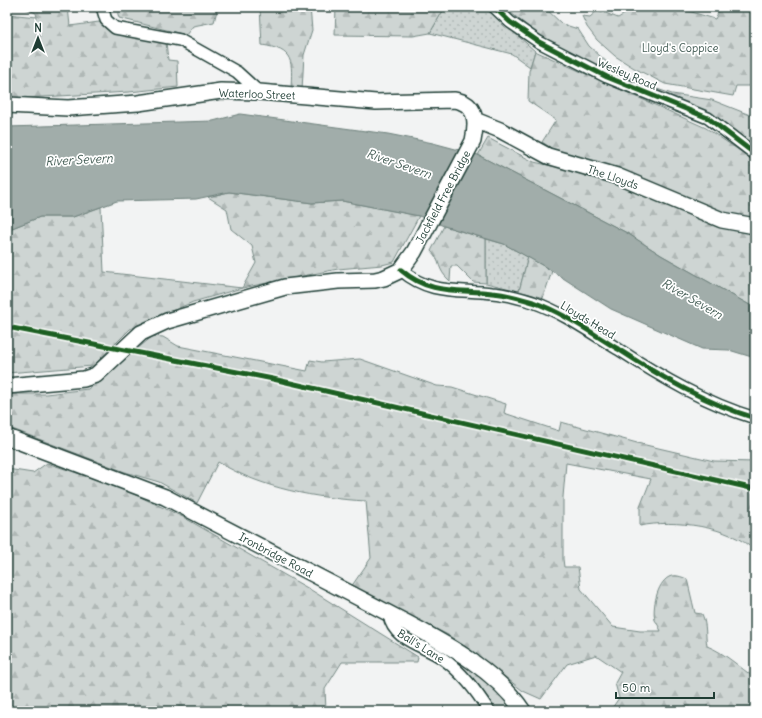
<svg xmlns="http://www.w3.org/2000/svg" width="762" height="718" viewBox="0 0 762 718" font-family="Delius,sans-serif">
<style>
.grass{fill:url(#grass-dots);stroke:#768984}
.forest{fill:url(#forest-firs);stroke:#768984}
.water{fill:#a1adaa;stroke:#6d807b}
.lines{fill:none;stroke-linecap:round;stroke-linejoin:round}
.street-casing{stroke:#1f3d34;stroke-width:14}
.secondary-casing{stroke:#1f3d34;stroke-width:18}
.street{stroke:#fff;stroke-width:11}
.secondary{stroke:#fff;stroke-width:15}
.cycleway-casing{stroke:#fff;stroke-width:8}
.cycleway{stroke:#1b5e20;stroke-width:5}
.labels{text-anchor:middle;stroke-width:3.5;stroke-linejoin:round;paint-order:stroke}
.park-label{font-size:11px;fill:#425b54;stroke:#fff}
.street-label{font-size:11px;fill:#1f3d34;stroke:#fff}
.water-label{font-size:12px;font-style:italic;fill:#465f57;stroke:#fff}
</style>
<defs>
<pattern id="grass-dots" width="8" height="8" patternUnits="userSpaceOnUse"><rect width="8" height="8" fill="#ced5d3"/><path d="M2 2h.1M6 6h.1" fill="none" stroke="#b0b8b6" stroke-width="1.8" stroke-linecap="round"/></pattern>
<pattern id="forest-firs" width="22" height="20" patternUnits="userSpaceOnUse"><rect width="22" height="20" fill="#ced5d3"/><path d="M5 1l3.5 6h-7zM16 11l3.5 6h-7z" fill="#b0b8b6"/></pattern>
</defs>
<rect width="100%" height="100%" fill="#f2f3f3"/>
<filter id="ink" filterUnits="userSpaceOnUse"><feTurbulence type="fractalNoise" baseFrequency=".025" numOctaves="2"/><feDisplacementMap in="SourceGraphic" scale="8" xChannelSelector="R" yChannelSelector="G"/><feConvolveMatrix kernelMatrix="1 2 1 2 8 2 1 2 1" color-interpolation-filters="sRGB"/></filter>
<g filter="url(#ink)">
<path class="grass" d="M 445,7 L 485,7 L 535,51 L 530,67 L 512,54 L 430,33 Z
M 486,239 L 504,244 L 528,257 L 519,291 L 486,283 Z"/>
<path class="forest" d="M 22,7 L 68,7 L 70,26 L 99,22 L 112,31 L 166,42 L 168,60 L 177,61 L 178,87 L 129,92 L 7,99 L 7,84 L 13,76 L 7,72 L 7,14 L 37,17 L 36,13 Z
M 116,7 L 218,7 L 214,22 L 193,26 L 186,35 L 119,18 Z
M 260,7 L 310,7 L 312,30 L 304,55 L 302,90 L 291,90 C 292,61 295,50 262,45 Z
M 336,7 L 445,7 L 430,33 L 413,36 L 335,35 Z
M 516,7 L 544,7 L 562,24 L 578,29 L 589,46 L 610,65 L 607,72 L 544,39 L 511,13 L 515,10 Z
M 650,7 L 675,7 L 715,19 L 721,7 L 755,7 L 755,86 L 736,86 L 733,96 L 665,84 L 634,68 L 615,56 L 597,40 L 587,27 L 582,16 L 590,17 L 598,10 L 618,18 L 631,10 L 648,11 Z
M 535,51 L 706,128 L 755,161 L 755,308 L 661,255 L 627,233 L 478,155 L 488,138 L 534,162 L 552,166 L 557,152 L 542,142 L 556,120 L 528,101 L 529,71 Z
M 620,73 L 648,86 L 672,94 L 712,100 L 755,117 L 755,148 L 616,77 Z
M 229,192 L 312,203 L 342,201 L 419,216 L 394,262 L 382,265 L 338,269 L 242,288 L 193,302 L 130,329 L 93,366 L 7,373 L 7,230 L 40,217 L 73,217 L 101,207 L 104,272 L 242,288 L 256,263 L 252,246 L 231,229 L 227,209 L 208,197 Z
M 444,226 L 486,239 L 486,283 L 473,282 L 457,266 L 451,266 L 450,281 C 436,269 442,262 431,251 Z
M 528,257 L 552,271 L 543,298 L 519,291 Z
M 153,336 L 163,337 L 178,346 L 307,371 L 310,360 L 322,362 L 360,359 L 437,386 L 452,387 L 506,404 L 504,413 L 559,431 L 561,422 L 637,443 L 714,461 L 755,462 L 755,551 C 731,526 673,519 640,526 L 640,507 L 651,479 L 566,463 L 563,497 L 563,559 L 564,567 L 578,567 L 581,589 L 613,627 L 640,631 L 661,631 C 659,627 657,623 655,620 C 652,608 657,583 669,577 C 675,574 682,577 687,579 L 695,613 L 702,614 C 707,625 705,635 707,646 C 725,653 739,667 755,678 L 755,702 L 749,711 L 610,711 L 619,698 L 615,683 L 621,672 L 596,655 L 567,664 L 541,699 L 523,691 L 476,654 L 448,635 L 351,587 L 371,558 L 366,501 C 315,498 263,489 218,462 L 197,503 L 159,482 L 125,472 L 7,427 L 7,394 L 46,394 L 88,389 Z
M 47,463 L 119,487 L 183,517 L 311,590 L 418,657 L 417,662 L 342,662 L 325,689 L 326,711 L 7,711 L 7,551 L 12,547 L 7,525 L 7,469 L 33,473 Z
M 412,634 C 453,656 486,674 515,711 L 481,711 L 479,707 L 491,702 L 478,684 L 457,663 Z"/>
<path class="water" d="M 240,114 L 388,134 L 433,143 L 478,155 L 627,233 L 661,255 L 755,308 L 755,358 L 729,350 L 702,349 L 611,309 L 549,269 L 504,244 L 444,226 L 419,216 L 342,201 L 312,203 L 229,192 L 196,199 L 117,201 L 73,217 L 40,217 L 7,230 L 7,127 L 213,121 Z"/>
<g class="lines">
<g class="street-casing">
<path id="street" d="M 102,7 L 106,20 L 115,28 L 180,40 L 237,72 L 259,92
M 494,7 L 510,22 L 539,42 L 607,77 L 708,118 L 755,154
M 401,270 C 430,295 457,289 492,293 C 506,294 520,298 533,302 C 564,313 590,332 618,349 C 661,377 705,403 755,418
M 389,615 C 393,641 424,645 442,658 C 462,672 476,691 489,711"/>
</g>
<g class="secondary-casing">
<path id="secondary" d="M 7,105 L 68,108 L 138,103 L 221,91 L 259,92 L 376,102 L 454,100 C 477,103 477,122 473,141 L 414,252 L 401,270 L 384,278 L 375,280 L 338,281 L 285,287 L 167,321 L 141,333 L 96,375 L 84,379 L 7,386
M 475,120 L 500,130 L 548,156 L 617,176 L 722,220 L 755,226
M 7,437 L 165,497 L 409,624 C 450,646 496,671 523,711"/>
</g>
<use href="#street" class="street"/>
<use href="#secondary" class="secondary"/>
<g class="cycleway-casing">
<path id="cycleway" d="M 494,7 L 510,22 L 539,42 L 607,77 L 708,118 L 755,154
M 401,270 C 430,295 457,289 492,293 C 506,294 520,298 533,302 C 564,313 590,332 618,349 C 661,377 705,403 755,418
M 7,327 L 273,379 L 755,489"/>
</g>
<use href="#cycleway" class="cycleway"/>
</g>
</g>
<g class="labels">
<g class="park-label">
<text x="680" y="52">Lloyd's Coppice</text>
</g>
<g class="street-label">
<text transform="translate(627 74) rotate(23)" y="4">Wesley Road</text>
<text transform="translate(257 94) rotate(2)" y="4">Waterloo Street</text>
<text transform="translate(613 177) rotate(19)" y="4">The Lloyds</text>
<text transform="translate(443 197) rotate(-62)" y="4">Jackfield Free Bridge</text>
<text transform="translate(588 320) rotate(31)" y="4">Lloyds Head</text>
<text transform="translate(276 555) rotate(28)" y="4">Ironbridge Road</text>
<text transform="translate(421 646) rotate(32)" y="4">Ball's Lane</text>
</g>
<g class="water-label">
<text transform="translate(79 160) rotate(-3)" y="4">River Severn</text>
<text transform="translate(399 164) rotate(19)" y="4">River Severn</text>
<text transform="translate(692 299) rotate(30)" y="4">River Severn</text>
</g>
</g>
<rect width="762" height="718" fill="none" stroke="#fff" stroke-width="24"/>
<rect x="12" y="12" width="738" height="694" fill="none" stroke="#1f3d34" stroke-width="1.5" filter="url(#ink)"/>
<g transform="translate(38 38)" stroke="#ffffff" stroke-width="3" paint-order="stroke">
<path d="M0-3L7 15L0 10L-7 15Z" fill="#1f3d34"/>
<text y="-6" font-size="11" font-weight="bold" text-anchor="middle" fill="#1f3d34">N</text>
</g>
<path d="M616 692v6h98v-6" fill="none" stroke="#1f3d34" stroke-width="2"/>
<text x="622" y="692" font-size="12" fill="#1f3d34" stroke="#ffffff" stroke-width="3" paint-order="stroke">50 m</text>
</svg>
